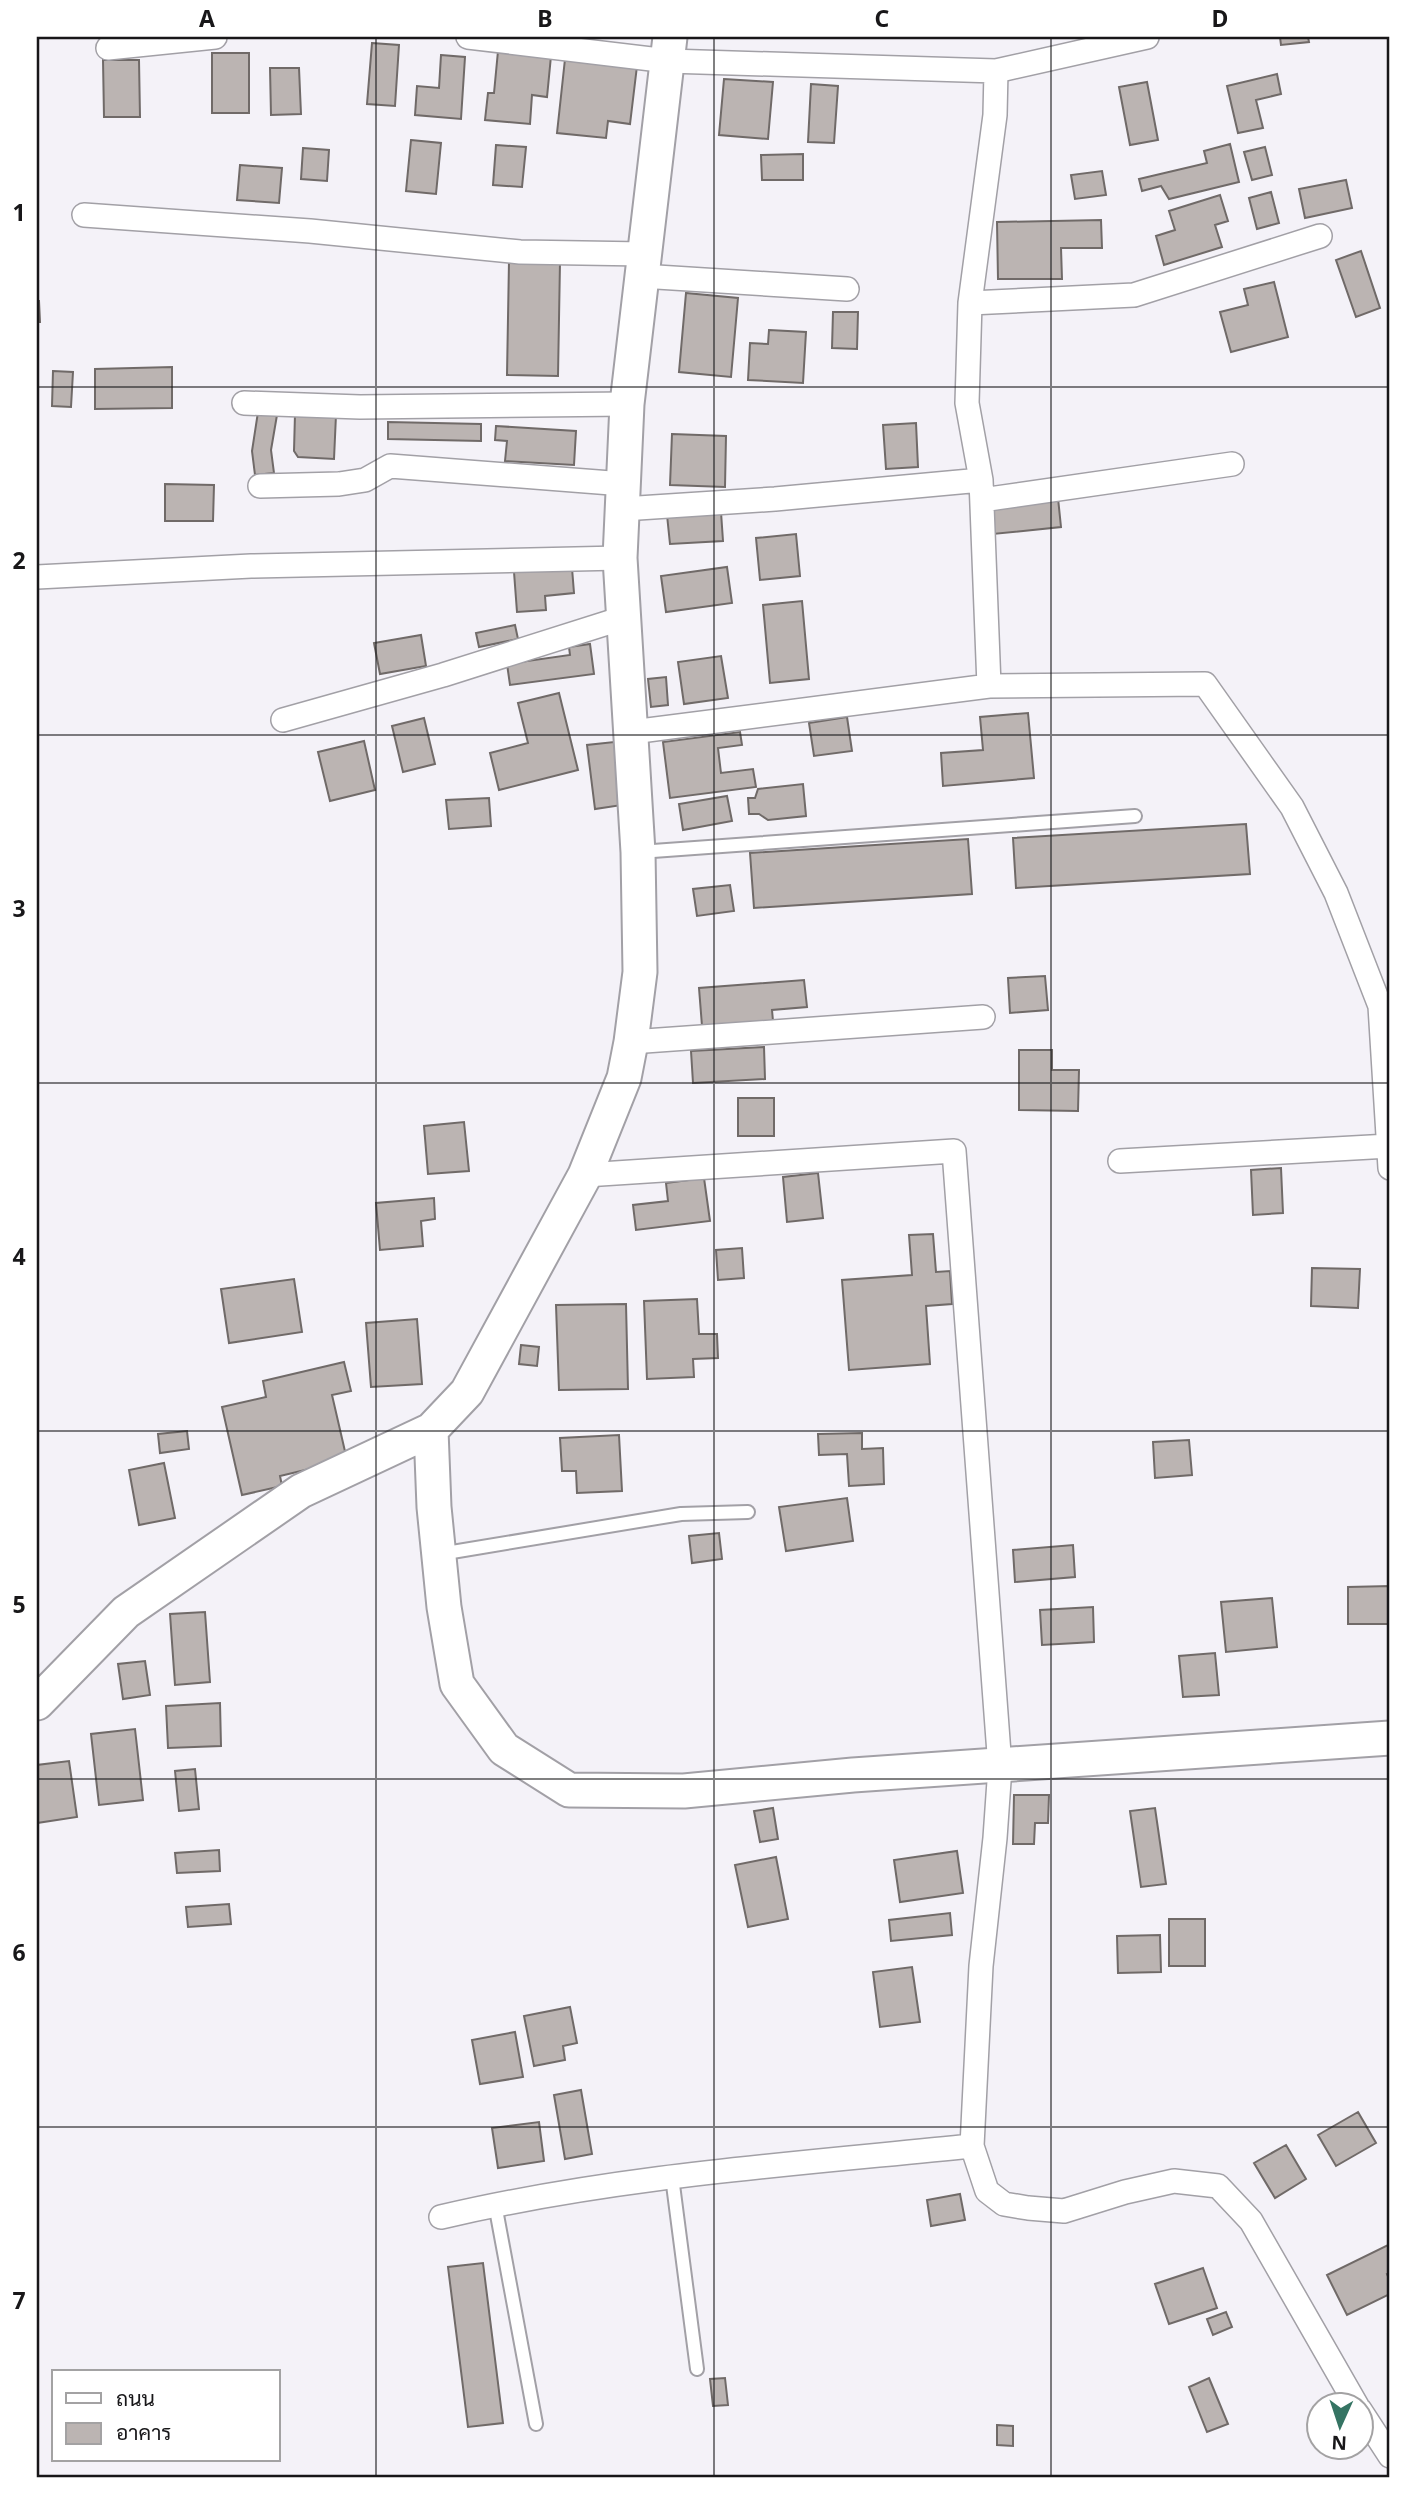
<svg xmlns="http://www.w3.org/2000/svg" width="1427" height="2514" viewBox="0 0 1427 2514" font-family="'Noto Sans',Sarabun,sans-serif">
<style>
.building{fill:#bbb4b2;stroke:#706a68;stroke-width:2}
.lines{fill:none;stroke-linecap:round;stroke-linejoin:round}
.lane-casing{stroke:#a2a0a6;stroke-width:16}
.street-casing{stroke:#a2a0a6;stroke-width:26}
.secondary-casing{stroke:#a2a0a6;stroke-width:37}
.lane{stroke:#fff;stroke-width:12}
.street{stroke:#fff;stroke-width:23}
.secondary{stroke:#fff;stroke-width:33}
.grid{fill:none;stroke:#181719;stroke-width:2;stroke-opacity:0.55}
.neatline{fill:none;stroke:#181719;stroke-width:2.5}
.grid-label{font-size:23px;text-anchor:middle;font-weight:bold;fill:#181719}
</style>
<rect width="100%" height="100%" fill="#f4f2f8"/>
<path class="building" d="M 1280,37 L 1308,37 L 1309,42 L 1281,45 Z
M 372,43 L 399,45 L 395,106 L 367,104 Z
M 498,51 L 551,56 L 547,97 L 532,95 L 530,124 L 485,120 L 488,93 L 494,93 Z
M 212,53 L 249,53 L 249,113 L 212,113 Z
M 441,55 L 465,57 L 461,119 L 415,115 L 417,86 L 439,88 Z
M 565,59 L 637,66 L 630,124 L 608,121 L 606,138 L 557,133 Z
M 103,60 L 139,60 L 140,117 L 104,117 Z
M 270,68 L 299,68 L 301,114 L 271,115 Z
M 1277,74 L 1281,94 L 1256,100 L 1263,128 L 1238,133 L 1227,86 Z
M 724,79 L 773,82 L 768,139 L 719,135 Z
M 1147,82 L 1158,140 L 1130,145 L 1119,87 Z
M 811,84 L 838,86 L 834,143 L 808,142 Z
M 411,140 L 441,143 L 436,194 L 406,191 Z
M 1230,144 L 1239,182 L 1169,199 L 1161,186 L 1142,191 L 1139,179 L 1207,163 L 1204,151 Z
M 496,145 L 526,147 L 522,187 L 493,185 Z
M 1265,147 L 1272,175 L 1252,180 L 1244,152 Z
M 303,148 L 329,150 L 327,181 L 301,179 Z
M 803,154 L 803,180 L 762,180 L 761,155 Z
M 240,165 L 282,168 L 279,203 L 237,200 Z
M 1102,171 L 1106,195 L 1075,199 L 1071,175 Z
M 1346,180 L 1352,208 L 1305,218 L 1299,189 Z
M 1271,192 L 1279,223 L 1257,229 L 1249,198 Z
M 1220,195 L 1228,221 L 1215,225 L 1222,247 L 1164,265 L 1156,236 L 1175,230 L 1169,211 Z
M 1101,220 L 1102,248 L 1061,248 L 1062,279 L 998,279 L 997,222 Z
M 1361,251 L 1380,308 L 1356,317 L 1336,260 Z
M 509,261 L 560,262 L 558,376 L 507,375 Z
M 1274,282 L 1288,337 L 1231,352 L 1220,312 L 1248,305 L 1244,289 Z
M 686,293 L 738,298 L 731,377 L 679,372 Z
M 37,301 L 39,301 L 40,322 L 37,322 Z
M 833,312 L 858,312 L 857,349 L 832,348 Z
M 769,330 L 806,332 L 803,383 L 748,380 L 750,343 L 768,344 Z
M 172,367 L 172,408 L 95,409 L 95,369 Z
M 53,371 L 73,372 L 71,407 L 52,406 Z
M 258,412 L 277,415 L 271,450 L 274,473 L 255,475 L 252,451 Z
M 295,414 L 336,415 L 334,459 L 298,457 L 294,451 Z
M 388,422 L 481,424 L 481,441 L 388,439 Z
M 916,423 L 918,467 L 886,469 L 883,425 Z
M 496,426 L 576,431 L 574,465 L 505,461 L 507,441 L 495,440 Z
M 672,434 L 726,436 L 725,487 L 670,485 Z
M 165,484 L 214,485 L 213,521 L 165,521 Z
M 1058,498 L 1061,527 L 993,534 L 991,504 Z
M 721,512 L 723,541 L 670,544 L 667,515 Z
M 796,534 L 800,576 L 760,580 L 756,538 Z
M 727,567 L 732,603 L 666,612 L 661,576 Z
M 572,568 L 574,593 L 545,596 L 546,610 L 517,612 L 514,572 Z
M 802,601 L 809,679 L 770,683 L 763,605 Z
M 515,625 L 518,639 L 479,647 L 476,633 Z
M 421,635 L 426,666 L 380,674 L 374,643 Z
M 590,644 L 594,674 L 510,685 L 507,664 L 570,655 L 569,647 Z
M 721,656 L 728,698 L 684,704 L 678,662 Z
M 666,677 L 668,705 L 651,707 L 648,679 Z
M 559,693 L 578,770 L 499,790 L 490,753 L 528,743 L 518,703 Z
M 1028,713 L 1034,778 L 943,786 L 941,753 L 983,750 L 980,717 Z
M 847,717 L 852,751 L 814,756 L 809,723 Z
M 424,718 L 435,764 L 403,772 L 392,726 Z
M 740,732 L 742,745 L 718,748 L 721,773 L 753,769 L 756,787 L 670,798 L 663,742 Z
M 364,741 L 375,790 L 330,801 L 318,752 Z
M 614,742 L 622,805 L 595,809 L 587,745 Z
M 803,784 L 806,816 L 768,820 L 759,814 L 749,814 L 748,798 L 755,798 L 758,789 Z
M 727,796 L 732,821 L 683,830 L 679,804 Z
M 489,798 L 491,826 L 449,829 L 446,800 Z
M 1246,824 L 1250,874 L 1016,888 L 1013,838 Z
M 968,839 L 972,894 L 754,908 L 750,853 Z
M 730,885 L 734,911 L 697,916 L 693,889 Z
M 1045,976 L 1048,1010 L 1010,1013 L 1008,978 Z
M 804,980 L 807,1007 L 772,1010 L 773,1021 L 702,1026 L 699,988 Z
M 764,1047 L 765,1079 L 693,1083 L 691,1051 Z
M 1019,1050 L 1052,1050 L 1052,1070 L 1079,1070 L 1078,1111 L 1019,1110 Z
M 738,1098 L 774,1098 L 774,1136 L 738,1136 Z
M 464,1122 L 469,1171 L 428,1174 L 424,1126 Z
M 1281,1168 L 1283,1213 L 1253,1215 L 1251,1170 Z
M 818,1173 L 823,1218 L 787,1222 L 783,1177 Z
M 704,1178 L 710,1221 L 636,1230 L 633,1205 L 668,1201 L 666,1183 Z
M 434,1198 L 435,1219 L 421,1221 L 423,1246 L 380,1250 L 376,1203 Z
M 933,1234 L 936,1272 L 950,1271 L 952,1304 L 926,1306 L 930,1364 L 849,1370 L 842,1280 L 912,1275 L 909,1235 Z
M 742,1248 L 744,1278 L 718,1280 L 716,1250 Z
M 1312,1268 L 1360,1269 L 1358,1308 L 1311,1306 Z
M 294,1279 L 302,1332 L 229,1343 L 221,1289 Z
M 697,1299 L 699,1334 L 717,1334 L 718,1358 L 693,1359 L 694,1377 L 647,1379 L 644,1301 Z
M 626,1304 L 628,1389 L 559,1390 L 556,1305 Z
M 417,1319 L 422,1384 L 371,1387 L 366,1323 Z
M 521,1345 L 539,1347 L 537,1366 L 519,1364 Z
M 344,1362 L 351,1391 L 332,1395 L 347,1460 L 280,1476 L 282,1486 L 242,1495 L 222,1407 L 266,1397 L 263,1381 Z
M 187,1431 L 189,1449 L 160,1453 L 158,1434 Z
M 862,1433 L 862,1449 L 883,1448 L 884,1484 L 849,1486 L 847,1454 L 819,1455 L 818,1434 Z
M 619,1435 L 622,1491 L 577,1493 L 576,1471 L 562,1471 L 560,1438 Z
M 1189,1440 L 1192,1475 L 1155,1478 L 1153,1442 Z
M 164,1463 L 175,1518 L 139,1525 L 129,1470 Z
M 847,1498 L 853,1541 L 786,1551 L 779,1507 Z
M 719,1533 L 722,1559 L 692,1563 L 689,1536 Z
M 1073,1545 L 1075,1577 L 1015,1582 L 1013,1550 Z
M 1390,1586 L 1390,1624 L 1348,1624 L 1348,1587 Z
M 1272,1598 L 1277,1647 L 1226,1652 L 1221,1602 Z
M 1093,1607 L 1094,1642 L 1042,1645 L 1040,1610 Z
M 205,1612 L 210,1682 L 175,1685 L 170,1614 Z
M 1215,1653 L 1219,1695 L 1183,1697 L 1179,1656 Z
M 145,1661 L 150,1695 L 123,1699 L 118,1664 Z
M 220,1703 L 221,1746 L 168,1748 L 166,1706 Z
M 135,1729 L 143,1800 L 99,1805 L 91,1734 Z
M 69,1761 L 77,1817 L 37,1823 L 37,1765 Z
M 195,1769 L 199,1809 L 179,1811 L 175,1771 Z
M 1014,1795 L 1049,1795 L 1048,1823 L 1035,1823 L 1034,1844 L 1013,1844 Z
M 773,1808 L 778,1839 L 760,1842 L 754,1811 Z
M 1155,1808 L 1166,1884 L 1141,1887 L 1130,1811 Z
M 219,1850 L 220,1871 L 177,1873 L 175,1853 Z
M 957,1851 L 963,1893 L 900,1902 L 894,1860 Z
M 776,1857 L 788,1919 L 748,1927 L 735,1865 Z
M 229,1904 L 231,1924 L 188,1927 L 186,1907 Z
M 950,1913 L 952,1935 L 891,1941 L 889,1920 Z
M 1169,1919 L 1205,1919 L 1205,1966 L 1169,1966 Z
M 1160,1935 L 1161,1972 L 1118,1973 L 1117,1936 Z
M 912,1967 L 920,2022 L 880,2027 L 873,1972 Z
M 570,2007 L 577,2043 L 563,2046 L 565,2060 L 534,2066 L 524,2016 Z
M 515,2032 L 523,2077 L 480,2084 L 472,2040 Z
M 581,2090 L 592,2154 L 565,2159 L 554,2095 Z
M 1358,2112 L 1376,2143 L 1336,2166 L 1318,2135 Z
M 539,2122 L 544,2161 L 498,2168 L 492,2128 Z
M 1286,2145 L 1306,2179 L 1275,2198 L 1254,2163 Z
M 960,2194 L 965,2220 L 931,2226 L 927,2200 Z
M 1390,2244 L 1390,2273 L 1387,2274 L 1390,2281 L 1390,2294 L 1347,2315 L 1327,2275 Z
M 483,2263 L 503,2423 L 468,2427 L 448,2267 Z
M 1203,2268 L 1217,2308 L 1169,2324 L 1155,2284 Z
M 1226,2312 L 1232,2327 L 1213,2335 L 1207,2319 Z
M 725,2378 L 728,2405 L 713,2406 L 710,2379 Z
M 1209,2378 L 1228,2424 L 1207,2432 L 1189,2387 Z
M 997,2425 L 1013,2426 L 1013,2446 L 997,2445 Z"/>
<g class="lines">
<g class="lane-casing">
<path id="lane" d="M 639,852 L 1135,816
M 440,1554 L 681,1514 L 748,1512
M 672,2177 L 697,2369
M 495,2204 L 536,2424"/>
</g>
<g class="street-casing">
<path id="street" d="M 468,37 L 668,61 L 996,71 L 995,115 L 970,303 L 967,403 L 981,480 L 989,686
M 108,48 L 215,37
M 996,71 L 1147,37
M 84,215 L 310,231 L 520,252 L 644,254
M 641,276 L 847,289
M 970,303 L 1134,295 L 1320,236
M 244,403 L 360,407 L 627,404
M 260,486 L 339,484 L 365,480 L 390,466 L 624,484
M 982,500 L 1232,464
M 623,509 L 775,499 L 981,480
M 37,577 L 251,566 L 620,558
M 283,720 L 443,675 L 623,618
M 632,732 L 989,686 L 1205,684 L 1292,807 L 1336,893 L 1380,1006 L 1390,1168
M 631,1042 L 983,1017
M 1120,1161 L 1389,1146
M 585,1175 L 954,1151 L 1000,1767 L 995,1838 L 981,1966 L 972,2146 L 987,2191 L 1004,2204 L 1028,2208 L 1064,2211 L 1125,2192 L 1174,2181 L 1218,2186 L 1251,2221 L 1357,2406
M 441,2217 C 615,2176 795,2164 972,2146
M 1360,2410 L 1390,2456"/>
</g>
<g class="secondary-casing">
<path id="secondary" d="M 670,37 L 627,404 L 620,558 L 638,852 L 640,972 L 631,1042 L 624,1078 L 585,1175 L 467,1392 L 431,1430 L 434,1507 L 444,1607 L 457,1684 L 504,1749 L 569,1790 L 684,1791 L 853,1775 L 1390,1738
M 37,1703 L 126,1612 L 301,1491 L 431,1430"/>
</g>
<use href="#lane" class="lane"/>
<use href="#street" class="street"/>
<use href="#secondary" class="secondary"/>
</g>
<path class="grid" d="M 376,37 L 376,2477M 714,37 L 714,2477M 1051,37 L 1051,2477M 37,387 L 1390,387M 37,735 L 1390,735M 37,1083 L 1390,1083M 37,1431 L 1390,1431M 37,1779 L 1390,1779M 37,2127 L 1390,2127"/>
<rect width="1427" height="2514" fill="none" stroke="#ffffff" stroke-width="77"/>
<rect x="52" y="2370" width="228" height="91" fill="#ffffff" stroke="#a3a2a3" stroke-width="2"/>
<rect x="66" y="2393" width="35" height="10" fill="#ffffff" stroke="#a3a2a3" stroke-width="2"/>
<text x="116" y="2406" font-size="21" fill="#181719">ถนน</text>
<rect x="66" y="2423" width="35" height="21" fill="#bbb4b2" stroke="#a3a2a3" stroke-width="2"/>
<text x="116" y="2440" font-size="21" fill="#181719">อาคาร</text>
<g transform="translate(1340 2426) rotate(183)"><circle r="33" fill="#ffffff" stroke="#a3a2a3" stroke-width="2"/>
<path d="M0-5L12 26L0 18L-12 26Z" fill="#357463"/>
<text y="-10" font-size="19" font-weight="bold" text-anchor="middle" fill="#181719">N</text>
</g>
<rect x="38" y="38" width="1350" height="2438" class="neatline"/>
<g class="grid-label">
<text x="207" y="27">A</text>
<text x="545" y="27">B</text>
<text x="882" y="27">C</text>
<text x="1220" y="27">D</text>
<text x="19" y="221">1</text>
<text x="19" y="569">2</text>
<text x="19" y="917">3</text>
<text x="19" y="1265">4</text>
<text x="19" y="1613">5</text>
<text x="19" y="1961">6</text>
<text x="19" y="2309">7</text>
</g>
</svg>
